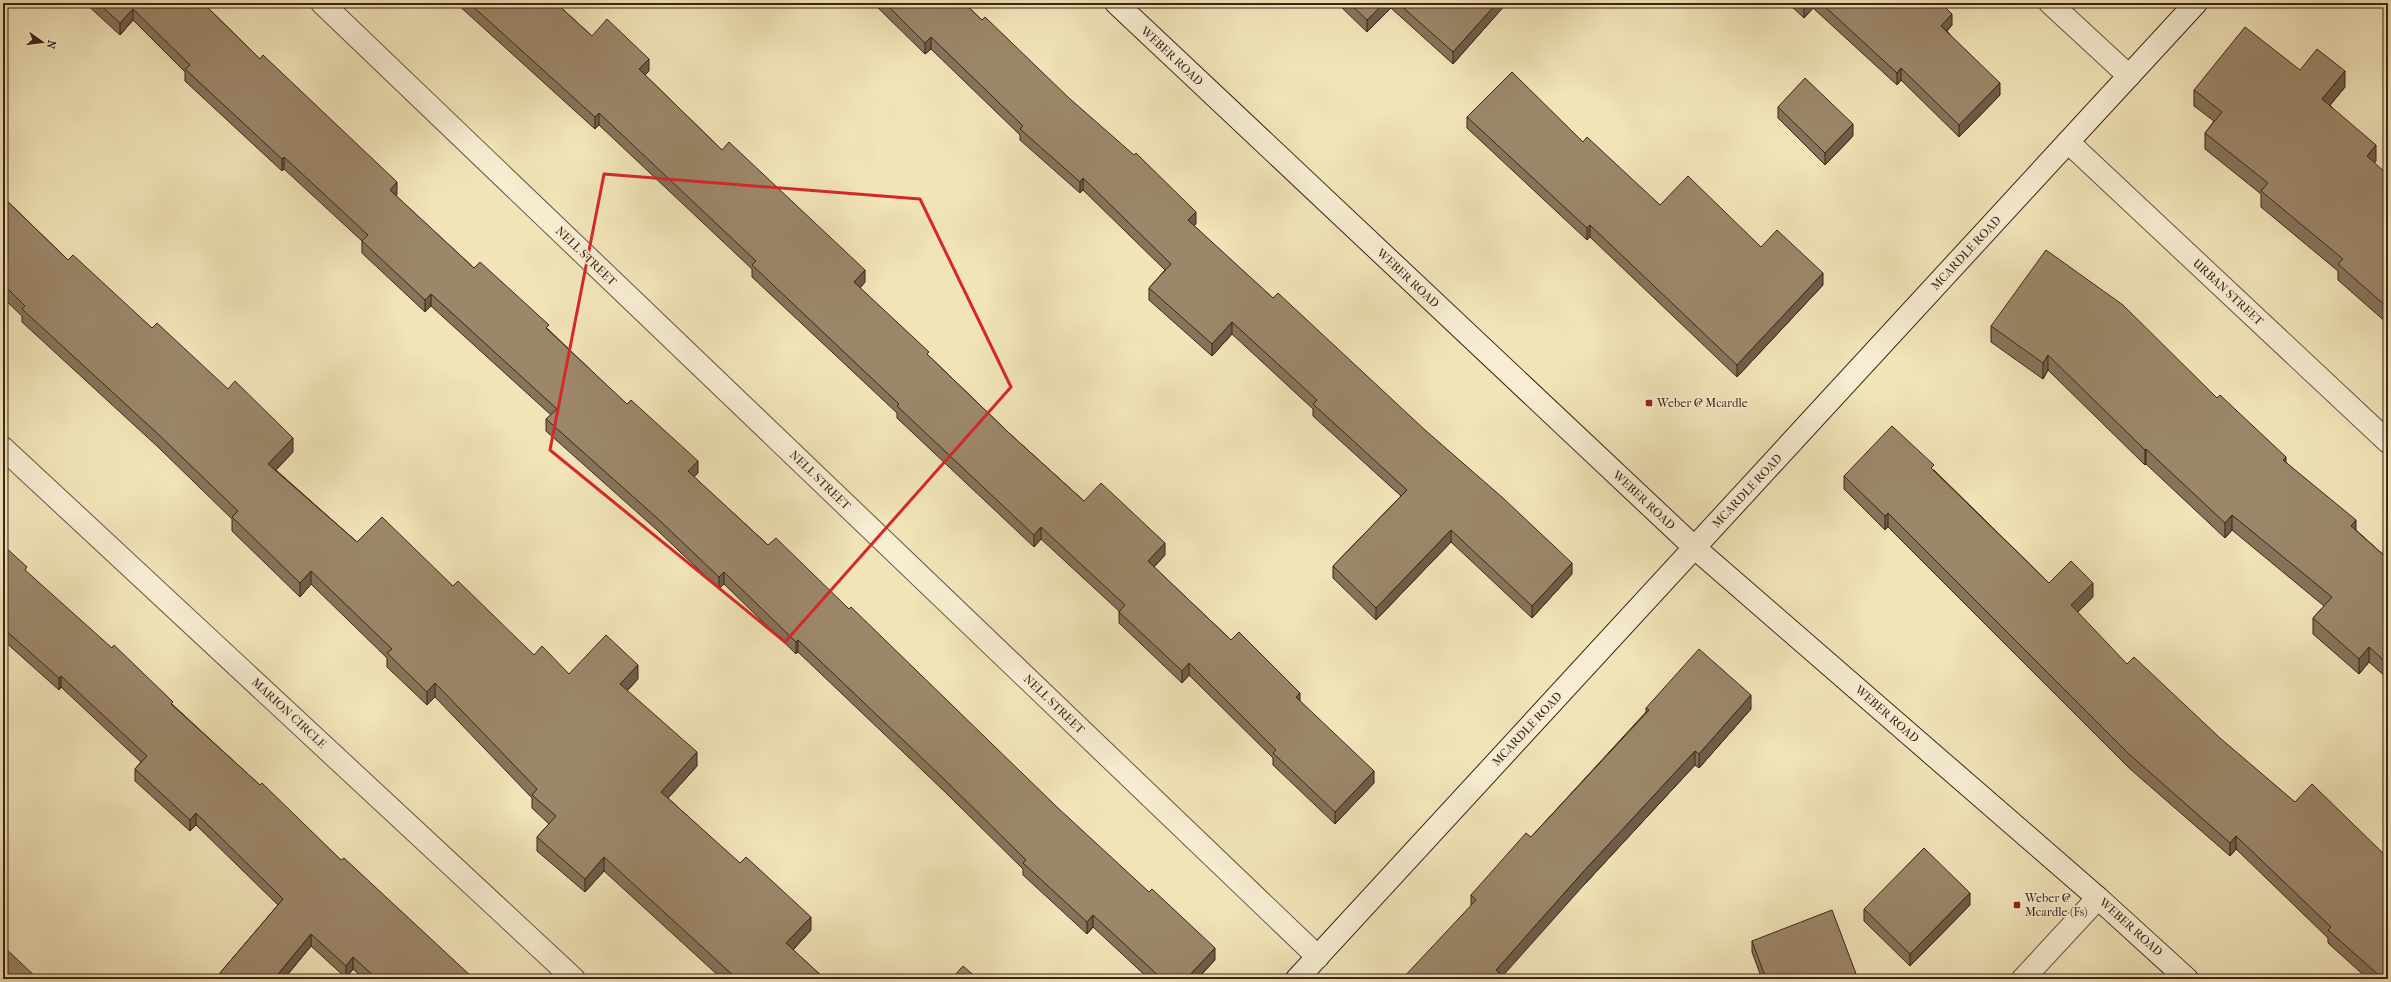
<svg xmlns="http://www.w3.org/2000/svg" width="2391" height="982" viewBox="0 0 2391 982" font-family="'IM FELL French Canon',serif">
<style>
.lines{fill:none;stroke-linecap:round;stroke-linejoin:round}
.minor-casing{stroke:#6c533e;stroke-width:24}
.secondary-casing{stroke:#3f2315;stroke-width:24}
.minor{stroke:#f6edd2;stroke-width:22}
.secondary{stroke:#f6edd2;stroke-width:22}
.wall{fill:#86745b;stroke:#3f2315}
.shaded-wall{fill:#6d5e4a;stroke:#3f2315}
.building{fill:#9c876a;stroke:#3f2315}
.marked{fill:none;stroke:#d62828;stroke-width:3;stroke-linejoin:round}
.poi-dot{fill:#8f2418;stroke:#f6edd2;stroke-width:1.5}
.labels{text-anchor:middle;stroke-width:3;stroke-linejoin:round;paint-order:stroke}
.street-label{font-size:12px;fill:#3f2315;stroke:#f6edd2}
.poi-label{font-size:12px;fill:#3f2315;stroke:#f6edd2;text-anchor:start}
</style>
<rect width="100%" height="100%" fill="#f1e4b9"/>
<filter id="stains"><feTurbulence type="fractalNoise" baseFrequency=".005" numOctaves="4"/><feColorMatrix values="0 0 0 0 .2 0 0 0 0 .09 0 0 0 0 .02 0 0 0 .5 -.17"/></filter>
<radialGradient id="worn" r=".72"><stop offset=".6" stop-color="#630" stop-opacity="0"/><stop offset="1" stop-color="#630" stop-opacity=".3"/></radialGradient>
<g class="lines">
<g class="minor-casing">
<path id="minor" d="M 322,3 L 1318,957
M 2050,3 L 2129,76
M 2068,142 L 2388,442
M 3,448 L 574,979
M 2023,979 L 2098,898"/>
</g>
<g class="secondary-casing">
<path id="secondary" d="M 1116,3 L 1695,548 L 2098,898 L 2187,979
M 1297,979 L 2196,3"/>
</g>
<use href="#minor" class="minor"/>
<use href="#secondary" class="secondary"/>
</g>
<path class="wall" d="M 85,3 L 203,3 L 397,194 L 396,196 L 474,268 L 549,330 L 698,473 L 694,477 L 768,545 L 849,609 L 1215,960 L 1197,979 L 1149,979 L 1093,927 L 1087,934 L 1023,875 L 1023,869 L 944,791 L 798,652 L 796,654 L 724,584 L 719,589 L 657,530 L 546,431 L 546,419 L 551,415 L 431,306 L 425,312 L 362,253 L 362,241 L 284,169 L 282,171 L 185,81 L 185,72 L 133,20 L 120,35 Z
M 456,3 L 556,3 L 592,36 L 649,71 L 645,75 L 722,150 L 865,282 L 860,288 L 929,356 L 1009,433 L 1084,501 L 1165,555 L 1154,567 L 1231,640 L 1300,701 L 1374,783 L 1335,824 L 1273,765 L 1273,758 L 1189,675 L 1182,683 L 1119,623 L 1119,611 L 1041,539 L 1034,547 L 897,418 L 897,413 L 752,277 L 752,269 L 599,125 L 595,129 Z
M 873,3 L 964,3 L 1196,224 L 1194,226 L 1572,574 L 1532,618 L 1451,542 L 1376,620 L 1333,578 L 1333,566 L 1401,496 L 1313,416 L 1313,409 L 1232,334 L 1212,356 L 1149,300 L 1149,288 L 1165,270 L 1083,190 L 1080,193 L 1020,140 L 1020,135 L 931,49 L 925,54 Z
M 1337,3 L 1506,3 L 1506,4 L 1453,64 L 1391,8 L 1367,32 Z
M 1788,3 L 1941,3 L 1952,25 L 1947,31 L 2000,95 L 1959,137 L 1901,80 L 1897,85 L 1813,8 L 1804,18 Z
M 2300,70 L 2345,87 L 2330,105 L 2376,161 L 2374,163 L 2388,175 L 2388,324 L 2338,280 L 2338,271 L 2261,207 L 2261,194 L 2205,149 L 2205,133 L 2214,121 L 2194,106 L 2194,90 Z
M 1778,107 L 1853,136 L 1825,165 L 1778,118 Z
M 1467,117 L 1583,142 L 1660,205 L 1761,247 L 1823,285 L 1737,377 L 1590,237 L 1587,240 L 1467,128 Z
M 3,197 L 68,260 L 152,328 L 293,452 L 276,470 L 357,542 L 453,586 L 534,655 L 569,674 L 638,679 L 627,691 L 697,766 L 668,798 L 811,930 L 793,950 L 825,979 L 722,979 L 604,871 L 585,892 L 537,851 L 537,837 L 549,824 L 532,808 L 532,798 L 435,697 L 427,705 L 387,667 L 387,658 L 311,584 L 300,597 L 232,531 L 232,519 L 158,447 L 22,322 L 22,316 L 3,298 Z
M 1991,326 L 2217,398 L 2286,462 L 2356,530 L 2388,559 L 2388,679 L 2369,662 L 2359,674 L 2313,634 L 2313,618 L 2324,606 L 2232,530 L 2225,538 L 2146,464 L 2145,465 L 2048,370 L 2043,379 L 1991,342 Z
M 1934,470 L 2049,583 L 2093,597 L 2077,612 L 2388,979 L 2368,979 L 2328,943 L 2328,938 L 2236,849 L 2230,856 L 2129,768 L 1888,527 L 1885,530 L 1844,489 L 1844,476 Z
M 3,545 L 27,573 L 173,705 L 341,860 L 472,979 L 364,979 L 353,969 L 346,978 L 311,946 L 284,979 L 220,979 L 220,973 L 278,905 L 196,825 L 190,831 L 135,781 L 135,769 L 141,762 L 61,687 L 59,690 L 3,640 Z
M 1646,708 L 1751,709 L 1699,768 L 1695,765 L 1583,886 L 1471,905 L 1471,895 L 1531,837 L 1646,712 Z
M 1970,905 L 1910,966 L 1864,921 L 1864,909 Z
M 1752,941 L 1858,979 L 1762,979 L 1752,952 Z"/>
<path class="shaded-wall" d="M 1384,3 L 1391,3 L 1391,8 L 1367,32 L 1367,20 Z
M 1497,3 L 1506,3 L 1506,4 L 1453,64 L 1453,52 Z
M 1807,3 L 1813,3 L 1813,8 L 1804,18 L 1804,6 Z
M 133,9 L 133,20 L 120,35 L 120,23 Z
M 1952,14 L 1952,25 L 1941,37 L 1941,26 Z
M 931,37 L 931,49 L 925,54 L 925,43 Z
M 649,59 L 649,71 L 639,81 L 639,69 Z
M 1901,68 L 1901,80 L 1897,85 L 1897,73 Z
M 2345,71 L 2345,87 L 2322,115 L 2322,99 Z
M 2000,83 L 2000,95 L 1959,137 L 1959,125 Z
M 599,113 L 599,125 L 595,129 L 595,117 Z
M 1853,124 L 1853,136 L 1825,165 L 1825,153 Z
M 2376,145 L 2376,161 L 2367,172 L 2367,156 Z
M 284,157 L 284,169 L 282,171 L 282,159 Z
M 1083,178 L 1083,190 L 1080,193 L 1080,182 Z
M 397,182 L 397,194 L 390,202 L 390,190 Z
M 1196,212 L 1196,224 L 1188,232 L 1188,220 Z
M 1590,225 L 1590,237 L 1587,240 L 1587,228 Z
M 865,270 L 865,282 L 854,294 L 854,282 Z
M 1823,273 L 1823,285 L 1737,377 L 1737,365 Z
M 431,294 L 431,306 L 425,312 L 425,300 Z
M 1232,322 L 1232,334 L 1212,356 L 1212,344 Z
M 2048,355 L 2048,370 L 2043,379 L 2043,363 Z
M 293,438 L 293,452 L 268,478 L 268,464 Z
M 2146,449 L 2146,464 L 2145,465 L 2145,450 Z
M 2286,457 L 2286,472 L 2283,460 Z
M 698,461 L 698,473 L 688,483 L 688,471 Z
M 1888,513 L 1888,527 L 1885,530 L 1885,516 Z
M 2232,515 L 2232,530 L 2225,538 L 2225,523 Z
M 2356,520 L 2356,535 L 2351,526 Z
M 1041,527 L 1041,539 L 1034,547 L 1034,535 Z
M 1451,530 L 1451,542 L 1376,620 L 1376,608 Z
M 1165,543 L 1165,555 L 1148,573 L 1148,561 Z
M 1572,563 L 1572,574 L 1532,618 L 1532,606 Z
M 311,571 L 311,584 L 300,597 L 300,583 Z
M 724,572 L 724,584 L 719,589 L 719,577 Z
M 2093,583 L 2093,597 L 2071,619 L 2071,605 Z
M 798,640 L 798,652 L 796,654 L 796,642 Z
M 2369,647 L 2369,662 L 2359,674 L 2359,659 Z
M 1189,663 L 1189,675 L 1182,683 L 1182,671 Z
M 638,665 L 638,679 L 620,698 L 620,684 Z
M 61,676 L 61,687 L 59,690 L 59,678 Z
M 435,683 L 435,697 L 427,705 L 427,692 Z
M 1300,693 L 1300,705 L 1296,697 Z
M 1751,695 L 1751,709 L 1699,768 L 1699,754 Z
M 1695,751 L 1695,765 L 1583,886 L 1500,979 L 1495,979 L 1496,970 L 1583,872 Z
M 697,752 L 697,766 L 661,806 L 661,792 Z
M 1374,771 L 1374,783 L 1335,824 L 1335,812 Z
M 196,813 L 196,825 L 190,831 L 190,820 Z
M 2236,836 L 2236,849 L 2230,856 L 2230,843 Z
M 604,857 L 604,871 L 585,892 L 585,879 Z
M 1970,893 L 1970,905 L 1910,966 L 1910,954 Z
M 1093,915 L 1093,927 L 1087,934 L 1087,922 Z
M 811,917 L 811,930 L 786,957 L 786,943 Z
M 311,934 L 311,946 L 284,979 L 274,979 Z
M 1215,948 L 1215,960 L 1197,979 L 1186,979 Z
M 353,957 L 353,969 L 346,978 L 346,966 Z"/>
<path class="building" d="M 98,3 L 203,3 L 260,59 L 263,55 L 397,182 L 390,190 L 474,268 L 480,262 L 549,325 L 546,328 L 627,404 L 631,400 L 698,461 L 688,471 L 768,545 L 776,538 L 849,609 L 851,607 L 1058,808 L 1149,892 L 1152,889 L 1215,948 L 1186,979 L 1162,979 L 1093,915 L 1087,922 L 1023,863 L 1026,860 L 944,779 L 798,640 L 796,642 L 724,572 L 719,577 L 657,518 L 546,419 L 557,409 L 431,294 L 425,300 L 362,241 L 368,235 L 284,157 L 282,159 L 185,69 L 190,65 L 133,9 L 120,23 Z
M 469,3 L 556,3 L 592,36 L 607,19 L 649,59 L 639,69 L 722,150 L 729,142 L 865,270 L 854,282 L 929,352 L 927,354 L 1009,433 L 1084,501 L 1101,483 L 1165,543 L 1148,561 L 1231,640 L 1239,632 L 1300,693 L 1296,697 L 1374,771 L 1335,812 L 1273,753 L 1276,750 L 1189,663 L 1182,671 L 1119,612 L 1125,605 L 1041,527 L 1034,535 L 897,406 L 899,404 L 752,265 L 756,261 L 599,113 L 595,117 Z
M 885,3 L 964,3 L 982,20 L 985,17 L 1069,98 L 1134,155 L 1136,153 L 1196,212 L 1188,220 L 1273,298 L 1278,293 L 1425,430 L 1503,498 L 1572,563 L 1532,606 L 1451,530 L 1376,608 L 1333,566 L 1407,490 L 1313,404 L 1317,400 L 1232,322 L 1212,344 L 1149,288 L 1171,264 L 1083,178 L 1080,182 L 1020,129 L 1023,126 L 931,37 L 925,43 Z
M 1349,3 L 1384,3 L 1367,20 Z
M 1398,3 L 1497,3 L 1453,52 Z
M 1801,3 L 1807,3 L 1804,6 Z
M 1821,3 L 1941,3 L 1952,14 L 1941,26 L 2000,83 L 1959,125 L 1901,68 L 1897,73 Z
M 2245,27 L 2300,70 L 2317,49 L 2345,71 L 2322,99 L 2376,145 L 2367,156 L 2388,175 L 2388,308 L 2338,264 L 2343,259 L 2261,191 L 2268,183 L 2205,133 L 2222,112 L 2194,90 Z
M 1512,72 L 1583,142 L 1587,137 L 1660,205 L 1688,176 L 1761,247 L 1777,230 L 1823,273 L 1737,365 L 1590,225 L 1587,228 L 1467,117 Z
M 1805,78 L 1853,124 L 1825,153 L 1778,107 Z
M 3,197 L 68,260 L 73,255 L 152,328 L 157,323 L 228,389 L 235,381 L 293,438 L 268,464 L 357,542 L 382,517 L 453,586 L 458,581 L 534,655 L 542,646 L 569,674 L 606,635 L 638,665 L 620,684 L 697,752 L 661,792 L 740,863 L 746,857 L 811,917 L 786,943 L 825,979 L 737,979 L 604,857 L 585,879 L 537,837 L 556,816 L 532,795 L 537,789 L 435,683 L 427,692 L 387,653 L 392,649 L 311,571 L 300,583 L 232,517 L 238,511 L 158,434 L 22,309 L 25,306 L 3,284 Z
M 2046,250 L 2123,305 L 2217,398 L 2220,395 L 2286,457 L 2283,460 L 2356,520 L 2351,526 L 2388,559 L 2388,664 L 2369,647 L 2359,659 L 2313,618 L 2332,597 L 2232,515 L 2225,523 L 2146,449 L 2145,450 L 2048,355 L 2043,363 L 1991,326 Z
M 1892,426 L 1934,465 L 1931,468 L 2049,583 L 2071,561 L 2093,583 L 2071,605 L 2127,664 L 2134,657 L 2220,738 L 2295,802 L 2312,784 L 2388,858 L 2388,979 L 2383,979 L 2328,930 L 2331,927 L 2236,836 L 2230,843 L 2129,754 L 1888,513 L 1885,516 L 1844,476 Z
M 3,545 L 27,567 L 25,570 L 112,648 L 114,645 L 173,702 L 171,704 L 260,785 L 262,783 L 341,860 L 344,858 L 472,977 L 470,979 L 377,979 L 353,957 L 346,966 L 311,934 L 274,979 L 227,979 L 220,973 L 283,899 L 196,813 L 190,820 L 135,769 L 147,756 L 61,676 L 59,678 L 3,628 Z
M 1699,649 L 1751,695 L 1699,754 L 1695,751 L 1583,872 L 1496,970 L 1500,974 L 1495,979 L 1402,979 L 1476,900 L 1471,895 L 1526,833 L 1531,837 L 1649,710 L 1646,708 Z
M 1924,848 L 1970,893 L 1910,954 L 1864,909 Z
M 1832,910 L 1858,979 L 1766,979 L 1752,941 Z
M 3,946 L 38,979 L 3,979 Z
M 963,966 L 978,979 L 951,979 Z"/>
<path class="marked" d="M 604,174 L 920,199 L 1011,387 L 785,642 L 550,450 Z"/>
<g class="poi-dot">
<rect x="1645" y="399" width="8" height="8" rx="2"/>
<rect x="2013" y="901" width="8" height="8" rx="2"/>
</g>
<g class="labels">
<g class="street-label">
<text transform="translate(1172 56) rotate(43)" y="4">WEBER ROAD</text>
<text transform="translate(1966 253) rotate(-47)" y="4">MCARDLE ROAD</text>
<text transform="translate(586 256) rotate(44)" y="4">NELL STREET</text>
<text transform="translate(1408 278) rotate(43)" y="4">WEBER ROAD</text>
<text transform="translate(2228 292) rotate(43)" y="4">URBAN STREET</text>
<text transform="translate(820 480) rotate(44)" y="4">NELL STREET</text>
<text transform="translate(1747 491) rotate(-47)" y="4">MCARDLE ROAD</text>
<text transform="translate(1644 500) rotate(43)" y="4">WEBER ROAD</text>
<text transform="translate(1054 704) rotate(44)" y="4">NELL STREET</text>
<text transform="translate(289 713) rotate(43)" y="4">MARION CIRCLE</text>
<text transform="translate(1887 714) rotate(41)" y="4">WEBER ROAD</text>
<text transform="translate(1527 729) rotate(-47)" y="4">MCARDLE ROAD</text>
<text transform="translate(2131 927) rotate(42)" y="4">WEBER ROAD</text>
</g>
<g class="poi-label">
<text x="1657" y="407">Weber @ Mcardle</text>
<text x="2025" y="902">Weber @<tspan x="2025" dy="14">Mcardle (Fs)</tspan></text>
</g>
</g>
<rect width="2391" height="982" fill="none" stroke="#f1e4b9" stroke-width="16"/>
<rect x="4" y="4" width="2383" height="974" fill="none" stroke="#3f2315" stroke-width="2"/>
<rect x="8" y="8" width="2375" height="966" fill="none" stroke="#3f2315"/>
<g transform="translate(42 42) rotate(104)" stroke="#f6edd2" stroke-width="3" paint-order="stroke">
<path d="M0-3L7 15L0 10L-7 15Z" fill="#3f2315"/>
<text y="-6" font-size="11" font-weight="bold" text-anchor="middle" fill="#3f2315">N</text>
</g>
<rect width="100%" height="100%" filter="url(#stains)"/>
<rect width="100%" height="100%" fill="url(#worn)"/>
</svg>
